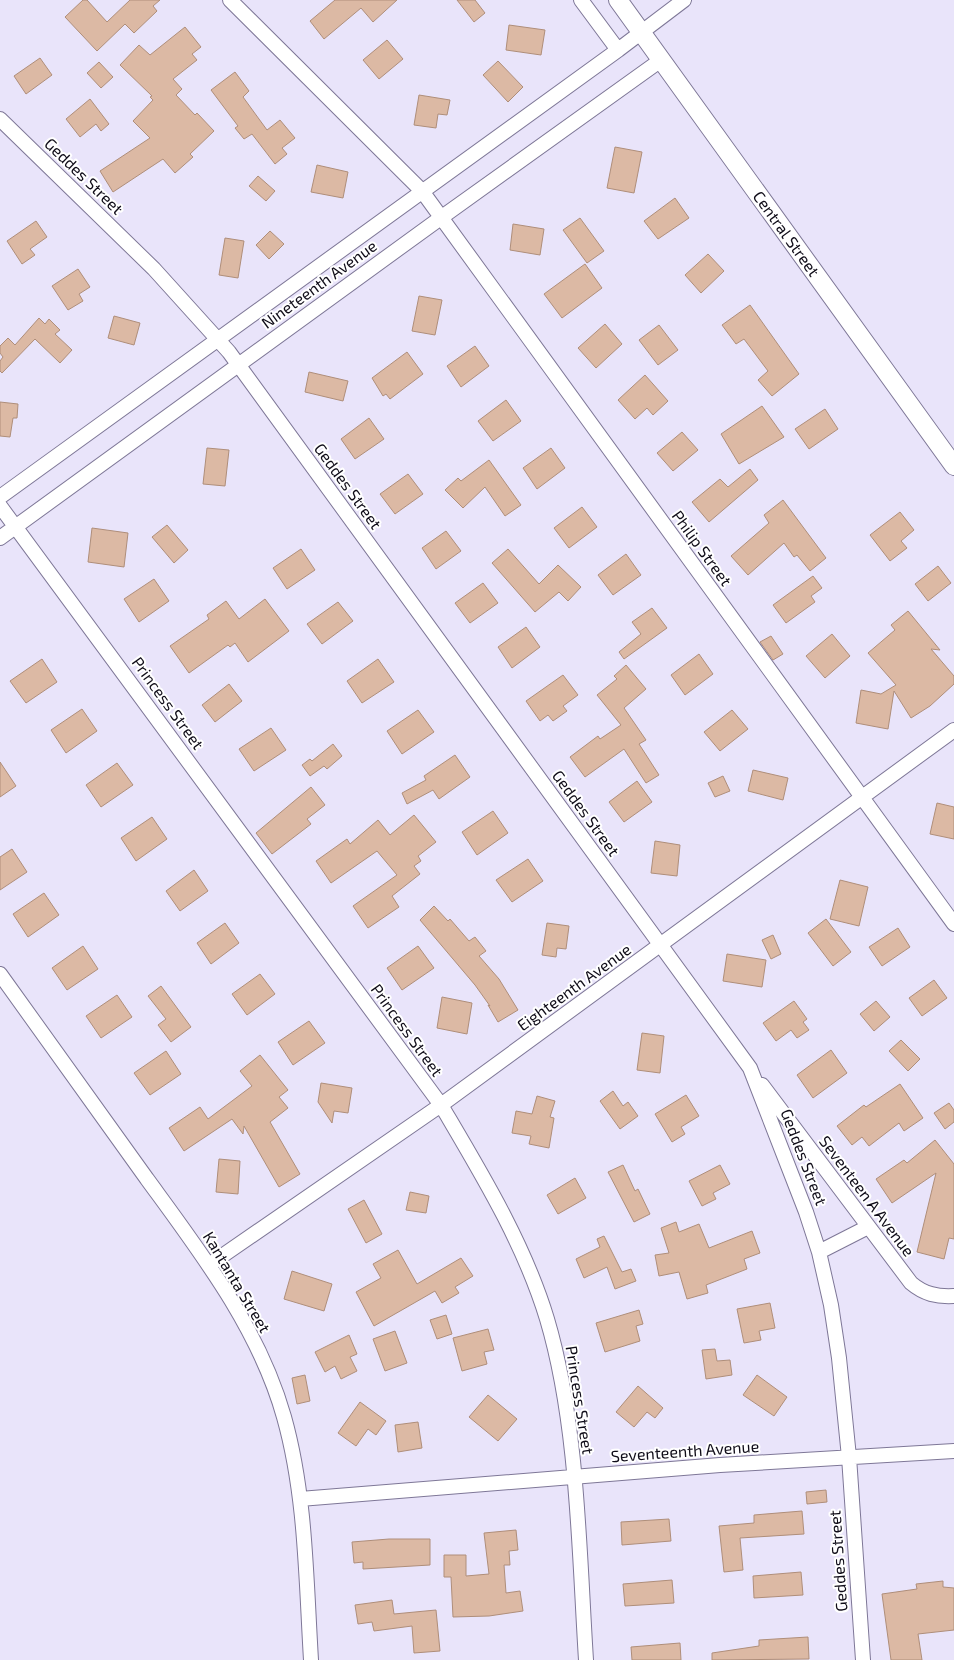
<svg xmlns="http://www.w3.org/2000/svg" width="954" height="1660" viewBox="0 0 954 1660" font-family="'Exo 2',sans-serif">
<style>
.building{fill:#dcb9a4;stroke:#af8e7a}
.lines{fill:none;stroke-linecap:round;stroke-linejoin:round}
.minor-casing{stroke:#7e7797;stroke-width:16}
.major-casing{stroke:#7e7797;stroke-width:20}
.minor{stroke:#fff;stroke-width:14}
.major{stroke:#fff;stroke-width:18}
.labels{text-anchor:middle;stroke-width:4;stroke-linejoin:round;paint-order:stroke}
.street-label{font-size:16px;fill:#0f0c18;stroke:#fff}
</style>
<rect width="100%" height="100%" fill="#e9e4fa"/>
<path class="building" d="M 83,0 L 87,0 L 107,22 L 130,0 L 160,0 L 153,6 L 157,11 L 134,33 L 125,24 L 97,51 L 65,17 Z
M 335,0 L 397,0 L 373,22 L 361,8 L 324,39 L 310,21 Z
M 457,0 L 475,0 L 485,13 L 474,22 Z
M 509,25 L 545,30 L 541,55 L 506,50 Z
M 185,27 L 201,47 L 192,54 L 197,60 L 173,79 L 182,89 L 176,95 L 195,115 L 197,113 L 214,131 L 190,154 L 193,157 L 175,173 L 163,159 L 113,192 L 100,171 L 150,138 L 133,121 L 153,100 L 150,97 L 152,96 L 120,65 L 139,45 L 150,55 Z
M 387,40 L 403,59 L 379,79 L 363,60 Z
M 40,58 L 52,75 L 26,94 L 14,76 Z
M 498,61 L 523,87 L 508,102 L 483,75 Z
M 99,62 L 113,77 L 101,88 L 87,73 Z
M 235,72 L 249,91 L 243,97 L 267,130 L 280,120 L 295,138 L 282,148 L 287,154 L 275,164 L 252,134 L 244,139 L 235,128 L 238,126 L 211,90 Z
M 419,95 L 450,100 L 447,115 L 438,114 L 436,128 L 414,125 Z
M 90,99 L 109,124 L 101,131 L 96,124 L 80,137 L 66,119 Z
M 615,147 L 642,152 L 634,193 L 607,188 Z
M 317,165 L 348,172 L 343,198 L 311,192 Z
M 258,176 L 275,191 L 266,201 L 249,186 Z
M 675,198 L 689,218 L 658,239 L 644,221 Z
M 580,218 L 604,251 L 587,263 L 563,230 Z
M 36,221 L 47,237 L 30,249 L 35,255 L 22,264 L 7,241 Z
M 513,224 L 544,229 L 540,255 L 510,250 Z
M 270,231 L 284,244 L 269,259 L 256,245 Z
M 225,238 L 244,241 L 238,278 L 219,275 Z
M 708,254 L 724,271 L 701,293 L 685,275 Z
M 585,264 L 602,288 L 562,318 L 544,294 Z
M 78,269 L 90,287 L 79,294 L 83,301 L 68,310 L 52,286 Z
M 419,296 L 442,300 L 435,335 L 412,331 Z
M 750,305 L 799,374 L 772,396 L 758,380 L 768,371 L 744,339 L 736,344 L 722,325 Z
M 114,316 L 140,323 L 134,345 L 108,338 Z
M 39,318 L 45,324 L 49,319 L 60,330 L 55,334 L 72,350 L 60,363 L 35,339 L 2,373 L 0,371 L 0,361 L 3,357 L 0,353 L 0,346 L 8,338 L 15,345 Z
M 605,324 L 622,344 L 596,368 L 578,348 Z
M 659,325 L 678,350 L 658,365 L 639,340 Z
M 475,346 L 489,366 L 461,387 L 447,366 Z
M 407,352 L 423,374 L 390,399 L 386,394 L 383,396 L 372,378 Z
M 309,372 L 348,381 L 343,401 L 305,392 Z
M 645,375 L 668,401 L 653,415 L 647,408 L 635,419 L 618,400 Z
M 506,400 L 521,421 L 493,441 L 478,421 Z
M 0,402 L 18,404 L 17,418 L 13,418 L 10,437 L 0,436 Z
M 762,406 L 784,437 L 739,464 L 721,434 Z
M 825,409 L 838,429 L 809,449 L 795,429 Z
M 369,418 L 384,439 L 355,459 L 341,439 Z
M 682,432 L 698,450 L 673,471 L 657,453 Z
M 207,448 L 229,450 L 225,486 L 203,484 Z
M 551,448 L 565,468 L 537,489 L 523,468 Z
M 489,460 L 521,505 L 505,516 L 485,487 L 463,508 L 445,490 L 458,478 L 461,481 Z
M 750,469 L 758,480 L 709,522 L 692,502 L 720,479 L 728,487 Z
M 408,474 L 423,494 L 395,514 L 380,494 Z
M 783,500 L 826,558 L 810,571 L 797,555 L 794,557 L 784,543 L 748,575 L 731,556 L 769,523 L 764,515 Z
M 582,507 L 597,527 L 569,548 L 554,528 Z
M 900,512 L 914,530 L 901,541 L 907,548 L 890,561 L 870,535 Z
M 167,525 L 188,550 L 174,563 L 152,537 Z
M 92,528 L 128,533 L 124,567 L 88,562 Z
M 446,531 L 461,551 L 436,569 L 422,548 Z
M 301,549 L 315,570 L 287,589 L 273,568 Z
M 508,549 L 539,584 L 558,565 L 581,587 L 568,601 L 559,592 L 535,612 L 492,563 Z
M 626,554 L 641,575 L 613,595 L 598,575 Z
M 938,566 L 951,583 L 928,601 L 915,584 Z
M 813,576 L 822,588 L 811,596 L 815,602 L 786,623 L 773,605 Z
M 154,579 L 169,601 L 139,622 L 124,599 Z
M 483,583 L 498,603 L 470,623 L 455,603 Z
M 265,599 L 289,631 L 248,662 L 235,643 L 230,647 L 228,645 L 189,673 L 170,646 L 209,619 L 207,615 L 226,601 L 239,619 Z
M 338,602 L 353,621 L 322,644 L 307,624 Z
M 652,608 L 667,628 L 624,659 L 619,652 L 641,634 L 632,622 Z
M 908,611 L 940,650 L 931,649 L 954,676 L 954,684 L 930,706 L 911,718 L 894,691 L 888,729 L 856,723 L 861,690 L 881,694 L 896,685 L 868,653 L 895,630 L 891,625 Z
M 526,627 L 540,647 L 512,668 L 498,647 Z
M 832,634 L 850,656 L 825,678 L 806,656 Z
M 771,636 L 783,654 L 773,660 L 760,642 Z
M 699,654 L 713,674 L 685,695 L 671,675 Z
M 42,659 L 57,682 L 26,703 L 10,681 Z
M 378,659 L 394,682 L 362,703 L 347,681 Z
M 626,665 L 646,689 L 624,708 L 646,740 L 639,744 L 659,775 L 646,783 L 624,749 L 585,777 L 570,757 L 598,736 L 600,739 L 621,725 L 597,695 L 617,679 L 614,676 Z
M 563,675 L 578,695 L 563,706 L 567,711 L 553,721 L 548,715 L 540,721 L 526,701 Z
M 229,684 L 242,701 L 215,722 L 202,705 Z
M 82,709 L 97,731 L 66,753 L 51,730 Z
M 418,710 L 434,732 L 402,754 L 387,731 Z
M 732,710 L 748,729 L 720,751 L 704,732 Z
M 271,728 L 286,750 L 254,771 L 239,749 Z
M 333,744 L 342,756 L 327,769 L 324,766 L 310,776 L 302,765 L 310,759 L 312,761 Z
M 455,755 L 470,777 L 439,799 L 433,790 L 407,804 L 402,793 L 426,780 L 424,776 Z
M 0,762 L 16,786 L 0,797 Z
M 117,763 L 133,785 L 101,807 L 86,785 Z
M 753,770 L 788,778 L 783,800 L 748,791 Z
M 723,776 L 730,791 L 715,797 L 708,783 Z
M 637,781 L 652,802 L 624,822 L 609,802 Z
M 311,787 L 325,805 L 307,819 L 311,824 L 272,854 L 256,833 Z
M 937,803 L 954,807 L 954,839 L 930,834 Z
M 493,811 L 508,833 L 477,855 L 462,832 Z
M 414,815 L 436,842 L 418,856 L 421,861 L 414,866 L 420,874 L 392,896 L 399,907 L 368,928 L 353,906 L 397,875 L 377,851 L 331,883 L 316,861 L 347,839 L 350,844 L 378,820 L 390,835 Z
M 152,817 L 167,839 L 136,861 L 121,838 Z
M 655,841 L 680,845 L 677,876 L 651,873 Z
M 12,849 L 27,872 L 0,890 L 0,857 Z
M 528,859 L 543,881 L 512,902 L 496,880 Z
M 194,870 L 208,891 L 180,911 L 166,891 Z
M 840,880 L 868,887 L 859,926 L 830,919 Z
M 44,893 L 59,915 L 28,937 L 13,914 Z
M 434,906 L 448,921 L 450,919 L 469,941 L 475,937 L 486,951 L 479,956 L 499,979 L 518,1010 L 498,1022 L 488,1005 L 490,1006 L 475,985 L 420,920 Z
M 826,919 L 851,952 L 833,966 L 808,933 Z
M 225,923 L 239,943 L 211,964 L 197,943 Z
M 547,923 L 569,926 L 566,949 L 557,948 L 556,957 L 542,955 Z
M 898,928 L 910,947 L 882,966 L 869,947 Z
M 773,935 L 781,954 L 771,959 L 762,940 Z
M 83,946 L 98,969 L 67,990 L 52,968 Z
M 418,946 L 434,968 L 402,990 L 387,968 Z
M 727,954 L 766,960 L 762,987 L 723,981 Z
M 260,974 L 275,994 L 247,1015 L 232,994 Z
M 934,980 L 947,998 L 922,1016 L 909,998 Z
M 161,986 L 191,1027 L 171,1042 L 158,1025 L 166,1019 L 148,996 Z
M 117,995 L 132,1017 L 101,1038 L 86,1016 Z
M 442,997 L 472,1003 L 467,1034 L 437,1028 Z
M 794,1001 L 807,1019 L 803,1022 L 809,1030 L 797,1038 L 791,1030 L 776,1041 L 763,1023 Z
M 876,1001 L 890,1017 L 874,1031 L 860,1014 Z
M 309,1021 L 325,1043 L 293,1065 L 278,1042 Z
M 642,1033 L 664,1036 L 660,1073 L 637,1070 Z
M 901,1040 L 920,1059 L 908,1071 L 889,1051 Z
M 831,1050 L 847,1073 L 813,1098 L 797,1075 Z
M 166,1051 L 181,1074 L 150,1095 L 134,1073 Z
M 260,1055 L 288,1090 L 279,1097 L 288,1108 L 270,1122 L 300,1174 L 279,1187 L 244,1126 L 243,1134 L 232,1119 L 184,1151 L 169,1128 L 200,1107 L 208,1119 L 252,1086 L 240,1071 Z
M 321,1083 L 352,1088 L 348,1113 L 334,1111 L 332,1123 L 318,1102 Z
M 900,1084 L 923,1118 L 904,1131 L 899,1123 L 869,1146 L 862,1137 L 852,1145 L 837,1126 L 864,1105 L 866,1107 Z
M 613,1091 L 623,1106 L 628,1102 L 638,1116 L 620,1129 L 600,1101 Z
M 686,1095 L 699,1116 L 681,1127 L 685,1134 L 672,1142 L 655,1114 Z
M 537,1096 L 555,1101 L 550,1117 L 554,1118 L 549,1148 L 529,1144 L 531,1136 L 512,1133 L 516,1111 L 532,1114 Z
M 949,1103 L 954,1110 L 954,1122 L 945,1129 L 934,1113 Z
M 935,1140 L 954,1164 L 954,1239 L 949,1238 L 944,1259 L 917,1252 L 936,1173 L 892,1203 L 876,1179 L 904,1160 L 907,1163 Z
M 219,1159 L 240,1161 L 238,1194 L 216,1192 Z
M 623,1165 L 635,1191 L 638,1189 L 650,1214 L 634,1222 L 608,1172 Z
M 720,1165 L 730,1184 L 713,1193 L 716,1199 L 702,1206 L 689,1181 Z
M 575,1178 L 586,1198 L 558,1214 L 547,1195 Z
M 410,1192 L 429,1196 L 426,1213 L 406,1210 Z
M 364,1200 L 382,1234 L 366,1243 L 348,1209 Z
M 676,1222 L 679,1232 L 699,1224 L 709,1248 L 752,1231 L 760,1253 L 744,1259 L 747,1269 L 706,1285 L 708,1293 L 687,1299 L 679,1272 L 659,1276 L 655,1255 L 669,1253 L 661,1228 Z
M 604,1236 L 622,1272 L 631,1269 L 636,1281 L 615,1289 L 607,1267 L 584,1278 L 576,1259 L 600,1247 L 597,1239 Z
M 398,1250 L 417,1284 L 461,1258 L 473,1276 L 455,1287 L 459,1293 L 442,1303 L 435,1291 L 374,1326 L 356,1292 L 381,1278 L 373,1264 Z
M 292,1271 L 332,1284 L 324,1311 L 284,1299 Z
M 770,1303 L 775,1328 L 759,1331 L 761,1340 L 744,1343 L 737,1309 Z
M 639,1310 L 643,1324 L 636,1326 L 640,1341 L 605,1352 L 596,1323 Z
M 446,1315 L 452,1334 L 437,1339 L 430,1320 Z
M 488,1329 L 494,1350 L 484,1352 L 487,1364 L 462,1371 L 453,1338 Z
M 395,1331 L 407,1363 L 385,1371 L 373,1339 Z
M 349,1335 L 357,1354 L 350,1357 L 357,1371 L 341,1379 L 335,1366 L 325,1372 L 315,1352 Z
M 715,1349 L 717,1361 L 730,1360 L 732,1375 L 706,1379 L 702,1350 Z
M 305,1375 L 310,1401 L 297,1404 L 292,1378 Z
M 757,1375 L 787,1397 L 774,1416 L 743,1395 Z
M 638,1386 L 663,1408 L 655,1418 L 647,1412 L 634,1427 L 616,1412 Z
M 488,1395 L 517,1419 L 498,1441 L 469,1417 Z
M 360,1402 L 386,1421 L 376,1435 L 368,1429 L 356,1446 L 338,1433 Z
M 418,1422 L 422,1448 L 398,1452 L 395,1425 Z
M 826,1490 L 827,1502 L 807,1504 L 806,1492 Z
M 802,1511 L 804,1534 L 740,1538 L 743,1570 L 724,1572 L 719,1526 L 754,1523 L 754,1515 Z
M 669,1519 L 671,1541 L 622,1545 L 621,1522 Z
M 516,1530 L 518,1550 L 509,1551 L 510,1565 L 504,1565 L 506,1593 L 520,1591 L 523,1611 L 489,1616 L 453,1617 L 451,1577 L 444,1577 L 444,1555 L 466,1555 L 466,1576 L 489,1574 L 484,1533 Z
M 389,1539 L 430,1539 L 430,1565 L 363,1569 L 363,1562 L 354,1563 L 352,1542 Z
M 801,1572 L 803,1595 L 754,1598 L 753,1576 Z
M 672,1580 L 674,1603 L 625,1606 L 623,1584 Z
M 943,1581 L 943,1587 L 954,1588 L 954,1630 L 918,1634 L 922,1660 L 891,1660 L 882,1594 L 917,1589 L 916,1584 Z
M 392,1600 L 394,1614 L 436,1610 L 440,1651 L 414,1653 L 412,1626 L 374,1631 L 372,1622 L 358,1624 L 355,1605 Z
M 808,1637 L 809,1659 L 712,1660 L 712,1653 L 759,1646 L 759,1640 Z
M 680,1643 L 681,1660 L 632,1660 L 631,1647 Z"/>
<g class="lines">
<g class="minor-casing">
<path id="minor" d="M 230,0 L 422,191 L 954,924
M 581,0 L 618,50
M 0,119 L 154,269 L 229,352 L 750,1068 L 806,1212 L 819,1252 L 831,1305 L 839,1358 L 849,1457 L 863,1660
M 0,497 L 618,50 L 684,0
M 0,506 L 441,1105 C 481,1173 524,1243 547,1319 C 578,1423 579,1551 586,1660
M 0,538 L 442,217 L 661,60
M 0,974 C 49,1043 98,1111 147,1179 C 201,1253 259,1328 284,1417 C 306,1495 306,1579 311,1660
M 762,1085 L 911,1283 C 924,1294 937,1297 954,1296
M 819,1252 L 868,1227
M 209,1265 L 441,1105 L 954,730
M 300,1499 L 720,1465 L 954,1451"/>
</g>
<g class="major-casing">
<g id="major">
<path id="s1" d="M 618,0 L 954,466"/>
</g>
</g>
<use href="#minor" class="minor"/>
<use href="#major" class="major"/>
</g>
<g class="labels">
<g class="street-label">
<text transform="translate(84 176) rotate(44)" y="6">Geddes Street</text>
<text dy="6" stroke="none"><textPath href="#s1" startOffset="288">Central Street</textPath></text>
<text transform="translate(319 284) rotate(-36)" y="6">Nineteenth Avenue</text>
<text transform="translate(348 486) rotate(54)" y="6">Geddes Street</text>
<text transform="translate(702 548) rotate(54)" y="6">Philip Street</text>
<text transform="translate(168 703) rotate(54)" y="6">Princess Street</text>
<text transform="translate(586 813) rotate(54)" y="6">Geddes Street</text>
<text transform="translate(574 987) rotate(-36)" y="6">Eighteenth Avenue</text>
<text transform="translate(407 1030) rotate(54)" y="6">Princess Street</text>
<text transform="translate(804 1157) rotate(69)" y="6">Geddes Street</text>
<text transform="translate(867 1196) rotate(53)" y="6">Seventeen A Avenue</text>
<text transform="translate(237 1282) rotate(59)" y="6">Kantanta Street</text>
<text transform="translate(580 1400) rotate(81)" y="6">Princess Street</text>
<text transform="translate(685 1451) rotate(-4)" y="6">Seventeenth Avenue</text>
<text transform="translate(838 1561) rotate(-94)" y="6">Geddes Street</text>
</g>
</g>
</svg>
